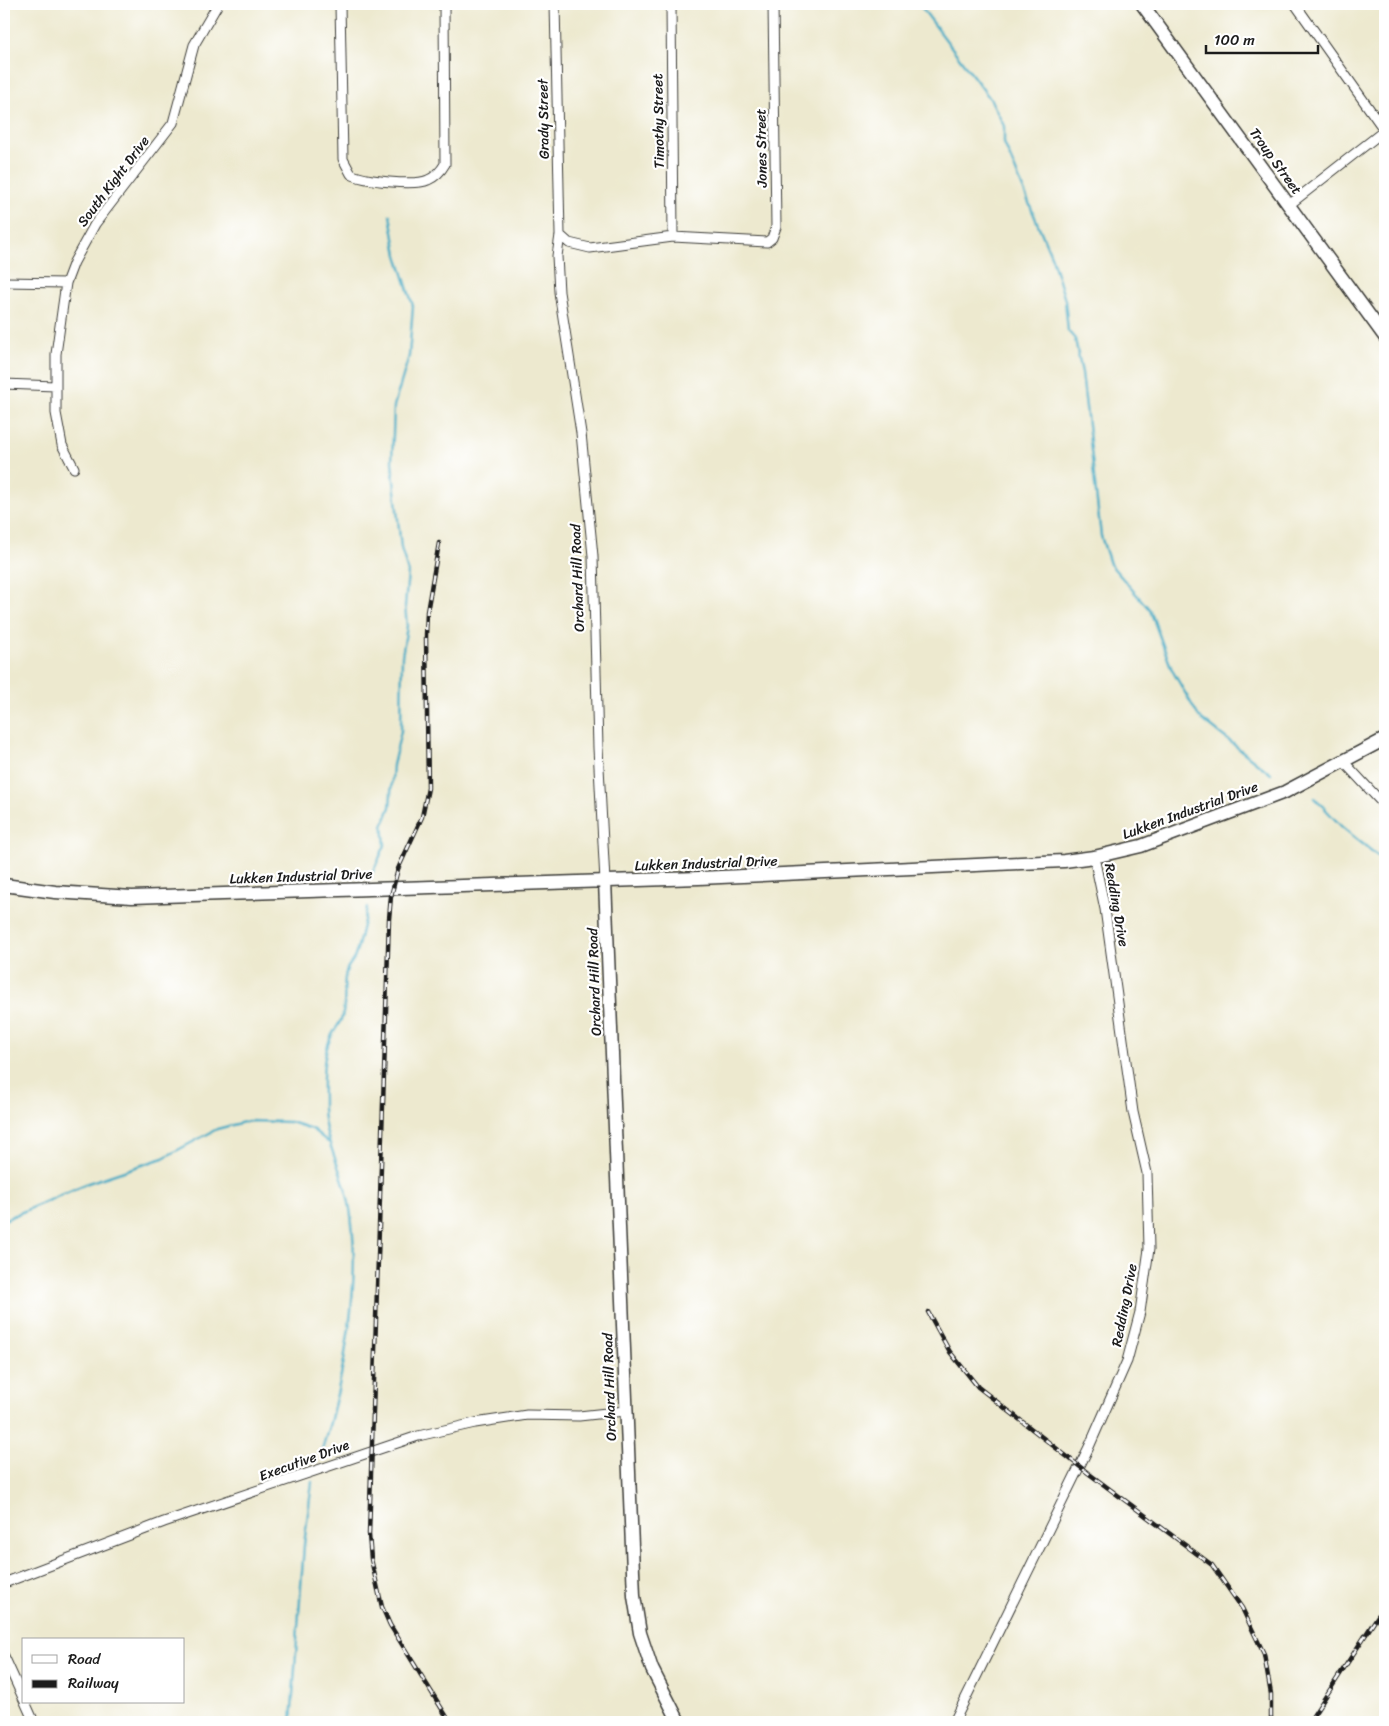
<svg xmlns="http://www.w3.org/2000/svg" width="1389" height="1726" viewBox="0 0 1389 1726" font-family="Sriracha,sans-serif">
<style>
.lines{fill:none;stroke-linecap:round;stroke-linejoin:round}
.stream{stroke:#45abc5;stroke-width:2.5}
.street-casing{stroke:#3b3b37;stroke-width:11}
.secondary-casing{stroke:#3b3b37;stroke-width:15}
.street{stroke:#fff;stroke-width:9}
.secondary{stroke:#fff;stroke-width:12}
.rail-casing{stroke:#1c1c1c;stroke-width:4.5}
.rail{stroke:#fff;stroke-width:2.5;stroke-dasharray:8;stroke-linecap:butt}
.labels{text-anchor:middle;stroke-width:4.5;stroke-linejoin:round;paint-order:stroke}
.street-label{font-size:14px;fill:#1c1c1c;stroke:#fff}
</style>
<rect width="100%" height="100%" fill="#fff"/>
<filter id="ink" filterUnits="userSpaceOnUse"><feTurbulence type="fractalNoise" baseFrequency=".02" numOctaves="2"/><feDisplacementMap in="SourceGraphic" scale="10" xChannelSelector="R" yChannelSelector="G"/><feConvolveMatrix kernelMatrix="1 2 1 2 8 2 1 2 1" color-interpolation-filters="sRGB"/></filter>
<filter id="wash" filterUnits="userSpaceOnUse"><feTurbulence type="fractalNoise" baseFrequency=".0096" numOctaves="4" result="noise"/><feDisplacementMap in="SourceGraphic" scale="20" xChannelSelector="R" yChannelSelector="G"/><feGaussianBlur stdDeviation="1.12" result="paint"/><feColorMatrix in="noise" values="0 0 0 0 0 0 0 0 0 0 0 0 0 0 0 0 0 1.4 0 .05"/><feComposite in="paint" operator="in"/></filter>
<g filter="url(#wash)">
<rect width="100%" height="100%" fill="#ede9cf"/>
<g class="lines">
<path class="stream" d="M 919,4 L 991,100 L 1004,126 L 1004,143 L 1052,258 L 1065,300 L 1068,331 L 1075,339 L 1082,373 L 1101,536 L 1110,564 L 1150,610 L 1172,670 L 1199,717 L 1271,774
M 1315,798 L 1342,827 L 1385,862
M 372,874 L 385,845 L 383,825 L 390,807 L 393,765 L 401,731 L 402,656 L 407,626 L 405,606 L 408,572 L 401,548 L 392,462 L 394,406 L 409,356 L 413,306 L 397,255 L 390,215
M 4,1220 L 88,1183 L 163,1158 L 217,1129 L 248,1121 L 290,1122 L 312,1129 L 328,1142
M 321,1453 C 344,1381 363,1277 349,1203 C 343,1170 324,1142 323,1108 C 323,1086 321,1058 331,1037 C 334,1030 340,1024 342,1017 C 347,1002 342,987 346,972 C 347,966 353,962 355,956 C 360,941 363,924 367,908
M 291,1722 L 304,1545 L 312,1482"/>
</g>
</g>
<g filter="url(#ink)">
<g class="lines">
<g class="street-casing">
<path id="street" d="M 340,4 L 343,159 L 351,174 C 363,181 415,186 428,180 C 435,177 441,171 445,164 L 444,4
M 555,4 L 560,235 L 557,256 L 559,292 L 581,433 L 593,556 L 598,748 L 605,881
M 671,4 L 673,237
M 1295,4 L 1385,131
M 1289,205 L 1385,130
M 560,235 L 569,243 L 590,248 L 673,237 L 767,242 L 772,238 L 776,227 L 773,4
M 4,282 L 66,283
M 4,384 L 55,386
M 74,468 L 62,445 L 56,413 L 56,354 L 66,283 L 74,262 L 95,224 L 173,123 L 194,45 L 218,4
M 1343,761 L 1385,806
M 4,1583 L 164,1522 L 418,1436 L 475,1423 L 527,1415 L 579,1416 L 625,1411
M 4,1656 L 24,1700
M 25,1702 L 34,1722
M 954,1722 L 1089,1447 L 1127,1361 L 1140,1312 L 1149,1249 L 1147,1173 L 1133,1112 L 1105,909 L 1094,857"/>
</g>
<g class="secondary-casing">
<path id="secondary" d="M 1142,4 L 1385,337
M 605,881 L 634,1596 L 640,1633 L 652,1669 L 679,1722
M 4,885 L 55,892 L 132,897 L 699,878 L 1064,861 L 1094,857 L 1141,846 L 1285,792 L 1385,739"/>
</g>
<use href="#street" class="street"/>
<use href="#secondary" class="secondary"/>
<g class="rail-casing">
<path id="rail" d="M 439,543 L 427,612 L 426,636 L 428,788 L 422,817 L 398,869 L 391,896 L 389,919 L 369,1535 L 371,1559 L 382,1607 L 390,1625 L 450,1722
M 928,1312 L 950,1352 L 978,1387 L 1088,1473 L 1212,1565 L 1242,1608 L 1264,1654 L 1271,1694 L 1271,1722
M 1309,1722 L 1385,1605"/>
</g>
<use href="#rail" class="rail"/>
</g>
</g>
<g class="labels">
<g class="street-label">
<text transform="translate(543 119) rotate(-91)" y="5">Grady Street</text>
<text transform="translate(658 121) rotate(-91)" y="5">Timothy Street</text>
<text transform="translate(761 148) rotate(-91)" y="5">Jones Street</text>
<text transform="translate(1276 161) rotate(54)" y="5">Troup Street</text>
<text transform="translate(113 181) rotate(-53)" y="5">South Kight Drive</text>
<text transform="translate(577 578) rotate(-92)" y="5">Orchard Hill Road</text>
<text transform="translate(1190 810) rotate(-20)" y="5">Lukken Industrial Drive</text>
<text transform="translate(706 863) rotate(-2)" y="5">Lukken Industrial Drive</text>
<text transform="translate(301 876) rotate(-2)" y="5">Lukken Industrial Drive</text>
<text transform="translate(1117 905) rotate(80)" y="5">Redding Drive</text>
<text transform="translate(594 982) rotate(-92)" y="5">Orchard Hill Road</text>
<text transform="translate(1124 1305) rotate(-79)" y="5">Redding Drive</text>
<text transform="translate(609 1387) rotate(-92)" y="5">Orchard Hill Road</text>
<text transform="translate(304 1460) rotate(-20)" y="5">Executive Drive</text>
</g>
</g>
<rect width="1389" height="1726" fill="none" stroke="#fff" stroke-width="20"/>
<rect x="22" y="1638" width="162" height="65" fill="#ffffff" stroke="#a4a4a4"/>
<rect x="32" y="1655" width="25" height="8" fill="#ffffff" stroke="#a4a4a4"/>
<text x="68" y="1664" font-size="15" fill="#1c1c1c">Road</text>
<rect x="32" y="1680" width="25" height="8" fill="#1c1c1c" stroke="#a4a4a4"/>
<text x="68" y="1688" font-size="15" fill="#1c1c1c">Railway</text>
<path d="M1206 45v8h112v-8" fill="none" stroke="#1c1c1c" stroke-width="2.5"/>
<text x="1214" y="45" font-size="15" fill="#1c1c1c" stroke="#ffffff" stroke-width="4" paint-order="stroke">100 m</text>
</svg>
